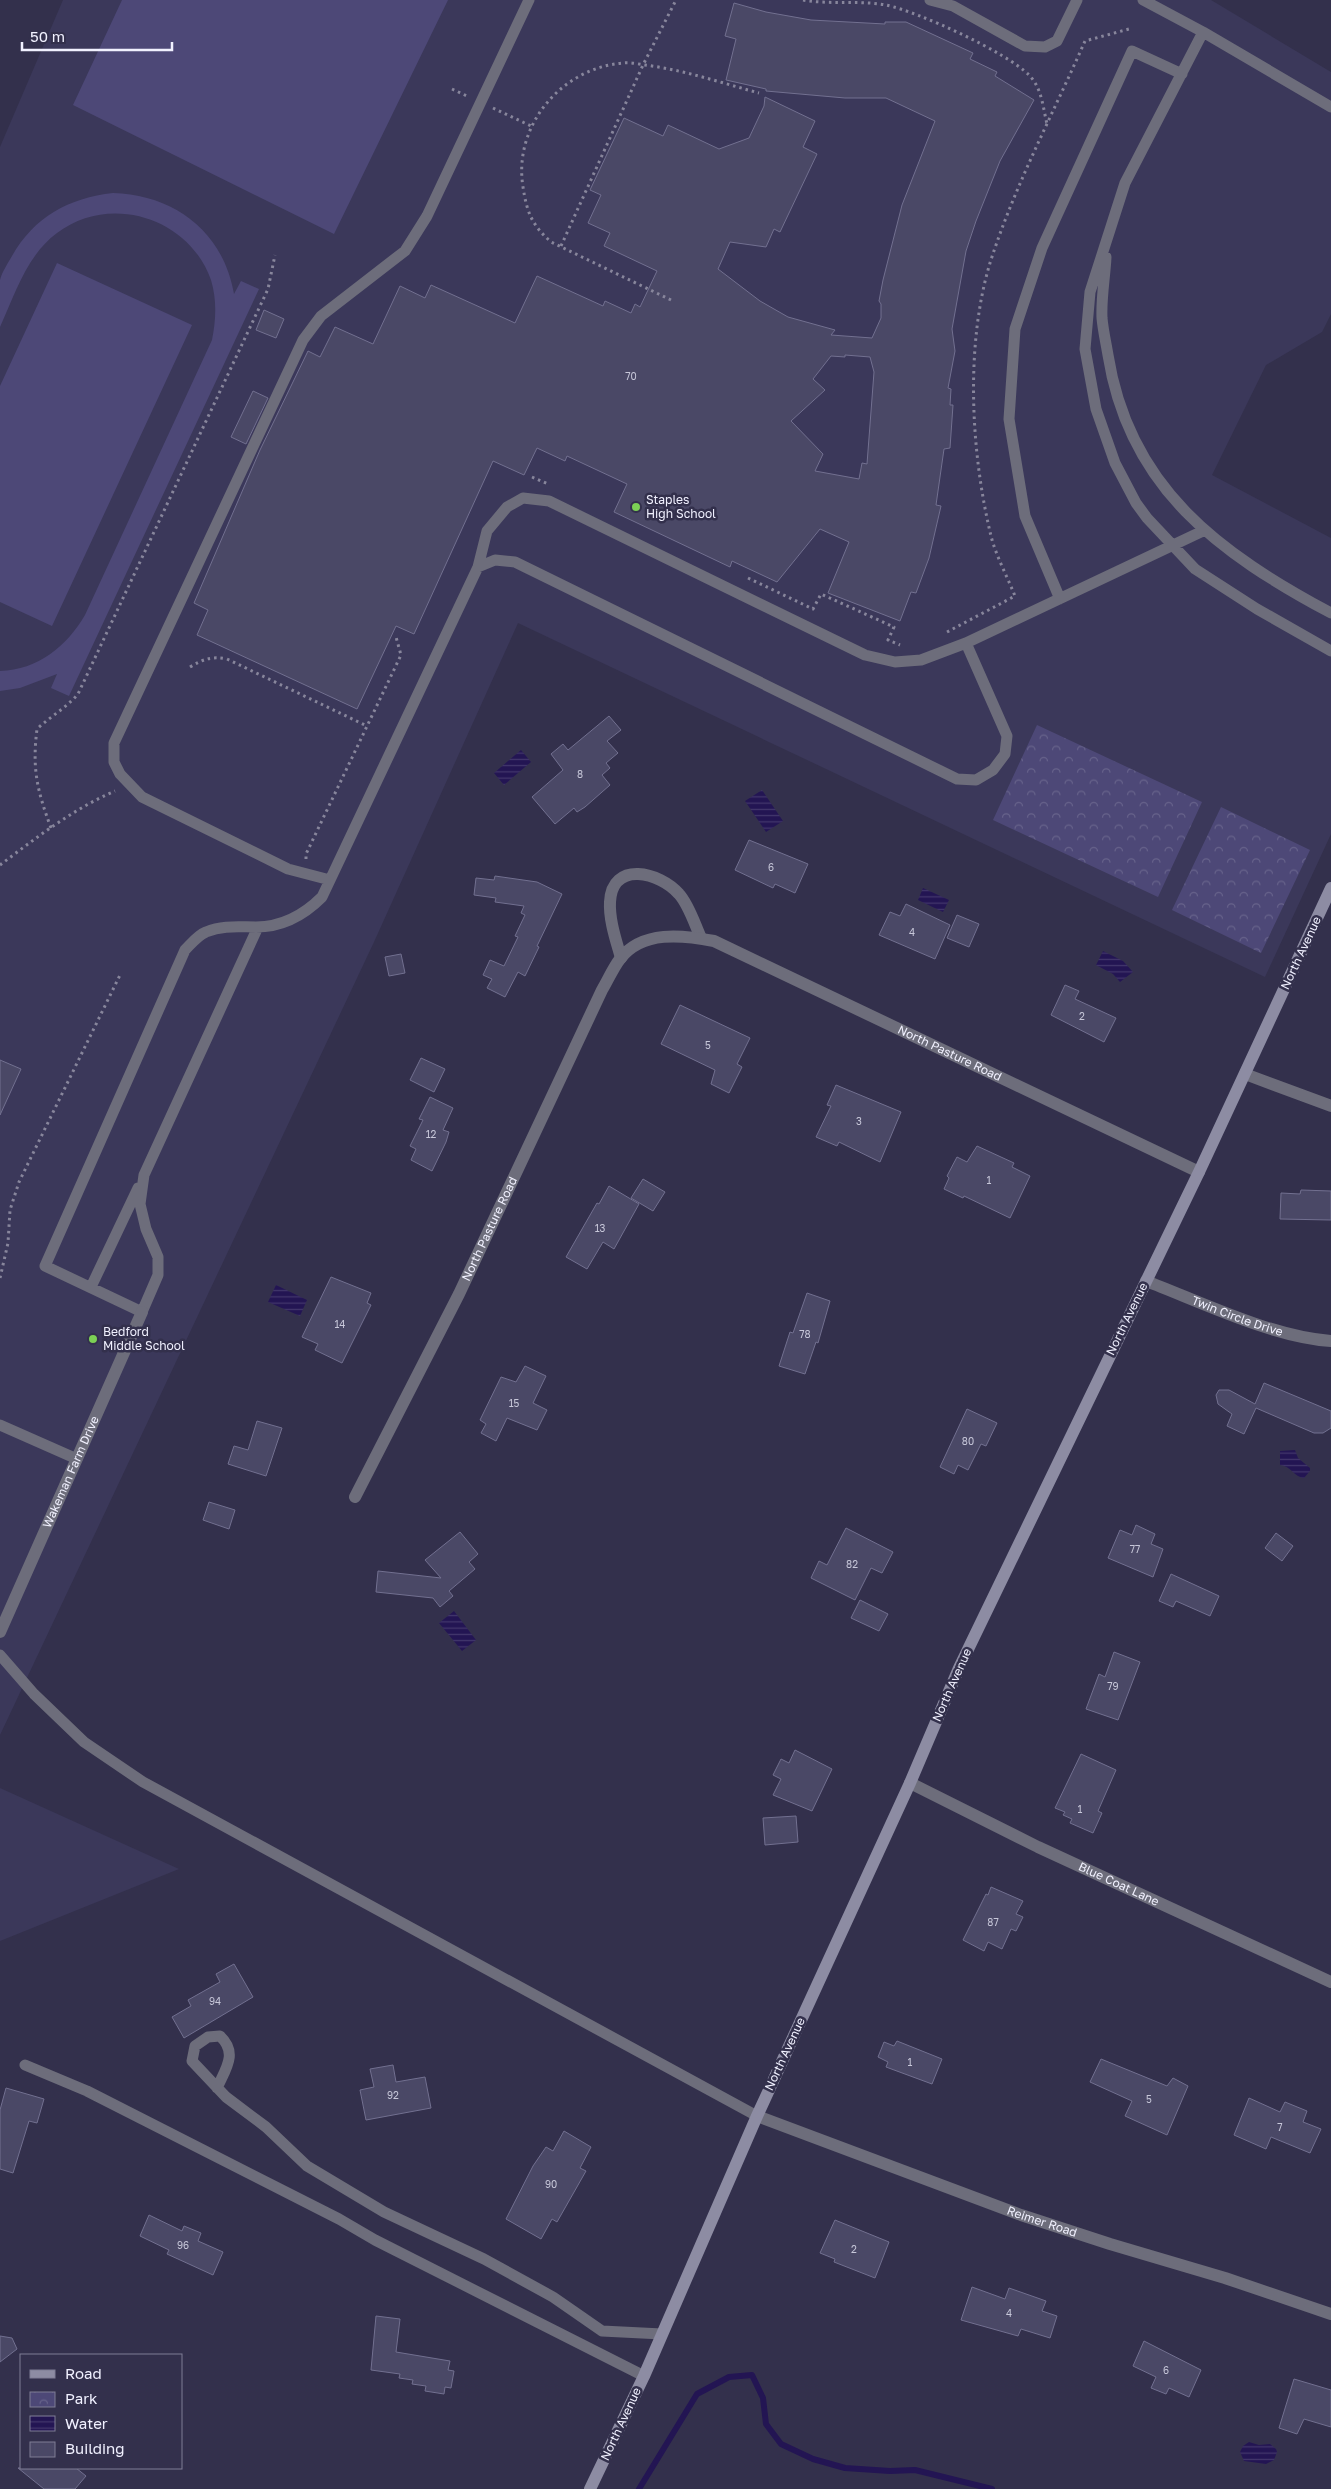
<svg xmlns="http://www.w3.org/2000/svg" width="1331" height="2489" viewBox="0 0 1331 2489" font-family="'Golos Text',sans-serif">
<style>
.built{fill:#3b385a}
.green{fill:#4d4877}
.park{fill:url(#park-crowns)}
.water{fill:url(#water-rules)}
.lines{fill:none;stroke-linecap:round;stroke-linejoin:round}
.stream{stroke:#231553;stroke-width:6}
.building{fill:#4a4866;stroke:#727090;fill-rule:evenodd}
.path{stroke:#88869c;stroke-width:3;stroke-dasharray:2.5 4;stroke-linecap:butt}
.lane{stroke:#6d6d7b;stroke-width:11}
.street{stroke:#6d6d7b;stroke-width:12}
.secondary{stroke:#8d8ca3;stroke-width:12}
.poi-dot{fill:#7cd155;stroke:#33304c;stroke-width:2}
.labels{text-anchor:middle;stroke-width:5;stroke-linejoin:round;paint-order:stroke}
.number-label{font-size:10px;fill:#c7c7d9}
.poi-label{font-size:12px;fill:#f1f1ff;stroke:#33304c;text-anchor:start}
.street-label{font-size:12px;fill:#f1f1ff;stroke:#33304c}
</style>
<defs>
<pattern id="park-crowns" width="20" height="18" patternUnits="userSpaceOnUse" patternTransform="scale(1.25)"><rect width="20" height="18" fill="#4d4877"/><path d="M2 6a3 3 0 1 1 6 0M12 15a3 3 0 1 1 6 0" fill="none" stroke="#67638b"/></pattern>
<pattern id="water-rules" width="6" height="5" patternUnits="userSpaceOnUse" patternTransform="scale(1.25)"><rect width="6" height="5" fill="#231553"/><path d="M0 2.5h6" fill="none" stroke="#43386d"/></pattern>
</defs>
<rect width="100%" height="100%" fill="#33304c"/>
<path class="built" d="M 63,0 L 1211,0 L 1331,72 L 1331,314 L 1322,332 L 1266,365 L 1212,475 L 1331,538 L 1331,834 L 1265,977 L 518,623 L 374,942 L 0,1735 L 0,147 Z
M 0,1788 L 179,1869 L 0,1941 Z"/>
<path class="green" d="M 122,0 L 448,0 L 334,234 L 73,105 Z
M 113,193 C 174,195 223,231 234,294 L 241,281 L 259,289 L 69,696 L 51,688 L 57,674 L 20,688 L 0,691 L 0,671 C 38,670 67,646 85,615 L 212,340 C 216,320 217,300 211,280 C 189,217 109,193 57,233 C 27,255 15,294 0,327 C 0,312 0,294 0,280 C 2,272 8,263 12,256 C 34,217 69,198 113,193 Z
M 57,263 L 192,325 L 52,626 L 0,602 L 0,386 Z"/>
<path class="park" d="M 1037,725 L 1202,802 L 1158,897 L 993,820 Z
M 1221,807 L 1310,850 L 1261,953 L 1172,910 Z"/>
<path class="water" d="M 521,750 L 531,762 L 504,785 L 494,773 Z
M 762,790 L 783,821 L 766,832 L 745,801 Z
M 923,888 L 949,900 L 943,912 L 918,900 Z
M 1103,951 L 1123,961 L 1133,972 L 1120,982 L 1113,974 L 1096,965 Z
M 276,1285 L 307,1300 L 300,1316 L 268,1302 Z
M 1295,1450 L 1298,1458 L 1310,1468 L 1310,1471 L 1304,1478 C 1294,1477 1291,1466 1280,1465 L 1280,1451 Z
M 454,1611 L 476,1640 L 462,1651 L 439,1623 Z
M 1249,2442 L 1259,2445 L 1270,2444 L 1276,2449 L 1277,2452 L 1274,2460 L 1266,2464 L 1244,2461 L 1240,2452 L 1243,2446 Z"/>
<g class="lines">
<path class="stream" d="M 639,2489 L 697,2394 L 729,2377 L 752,2375 L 763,2398 L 766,2424 L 781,2444 L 813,2459 L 845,2468 L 890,2471 L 915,2470 L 992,2489"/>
</g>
<path class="building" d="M 734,3 L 766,12 L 811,20 L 885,24 L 885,22 L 906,22 L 973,53 L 970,59 L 997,72 L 995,76 L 1034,100 L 1000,161 L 976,221 L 966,251 L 952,329 L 955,351 L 948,388 L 951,389 L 950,405 L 953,405 L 950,448 L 944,449 L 936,505 L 941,506 L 929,558 L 916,593 L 911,592 L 900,621 L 828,593 L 849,542 L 820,529 L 777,582 L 732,561 L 730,567 L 614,512 L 627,484 L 567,456 L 565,461 L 537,448 L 524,475 L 493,461 L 414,634 L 396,626 L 357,709 L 197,635 L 208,610 L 194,603 L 260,450 L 308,351 L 320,357 L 335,327 L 373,344 L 400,286 L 425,298 L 431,285 L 515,323 L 537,276 L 603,306 L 605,301 L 631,313 L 635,304 L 640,307 L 657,271 L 604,246 L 610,233 L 588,223 L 601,195 L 590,190 L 624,118 L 663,136 L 668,125 L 719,149 L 749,138 L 764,106 L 765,97 L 815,121 L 803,147 L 817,154 L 780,232 L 774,229 L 766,247 L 730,242 L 718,269 L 760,301 L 788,317 L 835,330 L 831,335 L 872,338 L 881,318 L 881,304 L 879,301 L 883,280 L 902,205 L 935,121 L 886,98 L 845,98 L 766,91 L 766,89 L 726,80 L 736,39 L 725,36 ZM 845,355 L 870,357 L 874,372 L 867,464 L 862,463 L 859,479 L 815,471 L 823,454 L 791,421 L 825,390 L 813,379 L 831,356 L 845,357 Z
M 264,310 L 284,319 L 276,338 L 256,330 Z
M 253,391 L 268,398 L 246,444 L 231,437 Z
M 609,716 L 621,730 L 607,741 L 618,753 L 606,763 L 610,768 L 602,775 L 610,785 L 585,807 L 577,812 L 574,808 L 555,824 L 532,797 L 563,770 L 551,754 L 563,744 L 568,750 Z
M 749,840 L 808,864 L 795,893 L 775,884 L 773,888 L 735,870 Z
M 495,876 L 537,882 L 562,894 L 537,946 L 539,947 L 525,976 L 518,972 L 505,997 L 487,988 L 492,979 L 483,975 L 490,960 L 504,966 L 518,937 L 515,936 L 525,915 L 521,913 L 524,906 L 495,902 L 496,898 L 474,895 L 476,878 L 494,880 Z
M 906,904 L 950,925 L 935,959 L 879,935 L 890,912 L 900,916 Z
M 957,915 L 979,924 L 969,947 L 947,938 Z
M 401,954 L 405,973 L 389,976 L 385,957 Z
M 1065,985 L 1079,991 L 1075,999 L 1116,1018 L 1104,1042 L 1051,1015 Z
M 680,1005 L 750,1038 L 737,1064 L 742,1067 L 729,1093 L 711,1084 L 715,1070 L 661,1044 Z
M 421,1058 L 445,1069 L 434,1092 L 410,1080 Z
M 0,1060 L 21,1069 L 0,1115 Z
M 836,1085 L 901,1112 L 880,1162 L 839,1142 L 837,1146 L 816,1137 L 831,1106 L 827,1105 Z
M 430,1097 L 453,1108 L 443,1130 L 449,1132 L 446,1142 L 432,1171 L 411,1160 L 416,1149 L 410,1146 L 423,1120 L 419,1119 Z
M 977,1146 L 1014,1163 L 1012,1167 L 1030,1176 L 1010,1218 L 964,1196 L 963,1198 L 944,1189 L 949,1178 L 947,1176 L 957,1157 L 967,1162 Z
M 643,1179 L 665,1192 L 653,1211 L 631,1198 Z
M 609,1186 L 639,1204 L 614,1249 L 603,1242 L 587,1269 L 566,1257 L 597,1203 L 599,1204 Z
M 1301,1190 L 1331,1191 L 1331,1220 L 1280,1219 L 1281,1193 L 1300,1194 Z
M 331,1277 L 371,1293 L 367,1303 L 371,1305 L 342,1363 L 315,1350 L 318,1344 L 302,1337 Z
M 807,1293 L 830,1301 L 818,1343 L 816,1342 L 805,1374 L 779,1366 L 790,1332 L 793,1333 Z
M 525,1366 L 546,1376 L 533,1403 L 547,1410 L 537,1430 L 507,1418 L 496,1441 L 481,1433 L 486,1424 L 480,1420 L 501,1377 L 516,1382 Z
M 1264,1383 L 1331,1411 L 1331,1428 L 1323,1433 L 1314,1433 L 1256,1408 L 1244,1434 L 1227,1426 L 1232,1414 L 1218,1404 L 1216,1395 L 1219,1390 L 1229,1390 L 1255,1404 Z
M 967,1409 L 997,1423 L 986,1446 L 981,1444 L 968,1470 L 958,1465 L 954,1474 L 940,1467 Z
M 257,1421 L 282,1428 L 266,1476 L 228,1464 L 234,1446 L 248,1450 Z
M 209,1502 L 235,1510 L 229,1529 L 203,1520 Z
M 1136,1525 L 1155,1534 L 1151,1544 L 1163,1549 L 1153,1577 L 1108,1558 L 1120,1530 L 1132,1535 Z
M 846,1528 L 893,1552 L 882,1573 L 871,1568 L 855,1600 L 811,1578 L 819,1561 L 827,1565 Z
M 460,1532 L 478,1554 L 469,1562 L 475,1569 L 449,1591 L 453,1596 L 440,1607 L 433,1598 L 376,1592 L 378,1571 L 441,1578 L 425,1560 Z
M 1276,1533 L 1293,1546 L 1282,1561 L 1265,1548 Z
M 1171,1574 L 1219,1596 L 1210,1616 L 1176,1601 L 1173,1607 L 1159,1601 Z
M 860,1600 L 888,1614 L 879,1631 L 851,1618 Z
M 1114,1652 L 1140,1662 L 1118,1720 L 1086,1709 L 1099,1674 L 1105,1677 Z
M 795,1750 L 832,1769 L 812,1811 L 773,1795 L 781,1779 L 773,1775 L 781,1759 L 789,1763 Z
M 1081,1754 L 1116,1770 L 1098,1811 L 1102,1813 L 1093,1833 L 1070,1823 L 1072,1819 L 1063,1815 L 1065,1812 L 1055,1808 Z
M 796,1816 L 798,1842 L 765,1845 L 763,1818 Z
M 991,1887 L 1023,1901 L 1016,1914 L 1023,1917 L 1016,1931 L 1011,1929 L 1002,1949 L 988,1942 L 984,1951 L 963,1940 L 986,1894 L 988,1895 Z
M 234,1964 L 253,1997 L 184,2038 L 172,2017 L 191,2006 L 188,2000 L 220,1982 L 216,1974 Z
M 897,2041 L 942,2059 L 932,2084 L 886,2067 L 888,2062 L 878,2057 L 884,2042 L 894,2046 Z
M 1101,2059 L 1167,2086 L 1173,2078 L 1188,2086 L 1167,2135 L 1125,2116 L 1132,2101 L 1090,2082 Z
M 393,2065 L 396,2082 L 425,2077 L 431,2108 L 366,2120 L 360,2090 L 374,2087 L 370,2069 Z
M 6,2088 L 44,2099 L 37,2123 L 29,2121 L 13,2173 L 0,2169 L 0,2110 Z
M 1249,2098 L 1280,2112 L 1285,2102 L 1307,2111 L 1303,2122 L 1321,2129 L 1310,2153 L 1271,2137 L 1266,2149 L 1234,2135 Z
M 564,2131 L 591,2147 L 580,2168 L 586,2171 L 557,2222 L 552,2219 L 541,2239 L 506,2219 L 533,2166 L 546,2147 L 553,2151 Z
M 149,2215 L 182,2231 L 184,2226 L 201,2233 L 198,2241 L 223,2252 L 213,2275 L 167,2254 L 169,2250 L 140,2236 Z
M 835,2220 L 889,2242 L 875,2278 L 834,2262 L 835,2259 L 820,2253 Z
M 972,2287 L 1005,2299 L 1009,2288 L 1046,2301 L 1042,2311 L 1057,2316 L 1050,2338 L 1021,2329 L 1018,2336 L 961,2320 Z
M 376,2316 L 400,2319 L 396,2352 L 450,2361 L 448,2370 L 454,2371 L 451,2388 L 445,2387 L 444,2394 L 425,2391 L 426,2386 L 412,2384 L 413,2380 L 399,2378 L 400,2374 L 371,2370 Z
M 0,2336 L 12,2338 L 17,2349 L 0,2362 Z
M 1144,2341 L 1201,2370 L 1189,2397 L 1169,2388 L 1166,2394 L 1151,2388 L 1156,2377 L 1133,2366 Z
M 1294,2379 L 1331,2390 L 1331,2427 L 1304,2419 L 1297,2434 L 1279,2428 Z
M 18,2468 L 76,2468 L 86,2476 L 75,2489 L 44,2489 Z"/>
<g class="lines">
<path class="path" d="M 803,0 C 831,5 859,0 886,5 C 919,12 1006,52 1029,75 C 1042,88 1043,108 1047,124
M 452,89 L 467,96
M 493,108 L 531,126
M 561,246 L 643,65 L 676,0
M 671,300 L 551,242 C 532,225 527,213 523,187 C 513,126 561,68 623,63 C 630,62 638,64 645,65 C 684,70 722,83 759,93
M 532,477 L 548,484
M 748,578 L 813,609 L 821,594 L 894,627 L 888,640 L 900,645
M 947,632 L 1015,596 C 1007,576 996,556 991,536 C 971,453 965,346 990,263 C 1014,187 1053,114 1085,41 L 1129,29
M 190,667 C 203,659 212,656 227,659 L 367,726
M 51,828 C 37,790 32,769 37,729 C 51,716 66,708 78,694 L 268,289 L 275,255
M 306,859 L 306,854 L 401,655 L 396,637
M 0,865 C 36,838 73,809 115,791
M 0,1278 L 8,1243 L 10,1210 L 19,1182 L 121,973"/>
<path class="lane" d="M 930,0 L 953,6 L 1025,46 L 1045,47 L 1057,41 L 1077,0
M 1143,0 L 1203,32 L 1125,183 L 1090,292 L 1085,349 L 1096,409 L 1115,463 L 1136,503 L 1147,518 L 1195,569 L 1257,609 L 1331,651
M 1203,32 L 1331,107
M 1106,257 C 1105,277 1101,298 1102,318 C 1103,330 1106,343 1108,355 C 1129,488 1219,553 1331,613
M 478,567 L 495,560 L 515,562 L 957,779 L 976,780 L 993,770 L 1005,754 L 1007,736 L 966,643
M 1060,599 L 1025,516 L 1009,419 L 1015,329 L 1042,248 L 1132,51 L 1182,74
M 330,880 L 288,869 L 142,797 L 120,774 L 114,762 L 114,743 L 303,340 L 321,316 L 405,251 L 427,216 L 529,0
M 258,927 L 144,1175 L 140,1204 L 146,1229 L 158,1257 L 158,1275 L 142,1312 L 45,1266 L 185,950 C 191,944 198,935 206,932 C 223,925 238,927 256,927 C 282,927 304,915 322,897 L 478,567 L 487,531 L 507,507 L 523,498 L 549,501 L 865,655 L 895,662 L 921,660 L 966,643 L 1205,530
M 91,1287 L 138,1188
M 0,1425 L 77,1459
M 0,1655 L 34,1694 L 84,1742 L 143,1782 L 757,2116
M 25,2065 L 87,2091 L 339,2219 L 375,2240 L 644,2376
M 217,2088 C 226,2068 238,2053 220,2036 L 208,2037 L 195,2046 L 192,2061 L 226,2097 L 266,2127 L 307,2166 L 384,2212 L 484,2259 L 553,2297 L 602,2331 L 662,2334"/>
<g class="street">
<path d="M 621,958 C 616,940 609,920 610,902 C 612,860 660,872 679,894 C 689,905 695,925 701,938"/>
<path d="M 1245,1074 L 1331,1106"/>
<path id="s1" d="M 1146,1281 C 1201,1302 1272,1337 1331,1341"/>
<path id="s2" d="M 355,1497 L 459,1294 L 602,990 C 608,980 613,968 620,959 C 642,930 683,935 714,941 L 1199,1172"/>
<path id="s3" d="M 0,1632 L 142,1312"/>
<path id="s4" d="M 910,1783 L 1038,1847 L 1331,1982"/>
<path id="s5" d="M 757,2116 L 1021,2215 L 1110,2244 L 1225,2278 L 1331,2314"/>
</g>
<path class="secondary" d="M 590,2489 L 644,2376 L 757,2116 L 910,1783 L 959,1668 L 1199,1172 L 1331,888"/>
</g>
<g class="poi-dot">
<circle cx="636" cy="507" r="5"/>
<circle cx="93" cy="1339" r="5"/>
</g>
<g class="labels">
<g class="number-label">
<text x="631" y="380">70</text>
<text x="580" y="778">8</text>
<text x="771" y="871">6</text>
<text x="912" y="936">4</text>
<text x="1082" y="1020">2</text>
<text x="708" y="1049">5</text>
<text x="859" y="1125">3</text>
<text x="431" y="1138">12</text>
<text x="989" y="1184">1</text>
<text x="600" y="1232">13</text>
<text x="340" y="1328">14</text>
<text x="805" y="1338">78</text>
<text x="514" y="1407">15</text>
<text x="968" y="1445">80</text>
<text x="1135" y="1553">77</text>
<text x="852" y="1568">82</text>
<text x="1113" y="1690">79</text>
<text x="1080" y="1813">1</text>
<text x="993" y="1926">87</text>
<text x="215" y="2005">94</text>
<text x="910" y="2066">1</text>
<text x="393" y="2099">92</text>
<text x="1149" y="2103">5</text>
<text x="1280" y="2131">7</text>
<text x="551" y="2188">90</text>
<text x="183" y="2249">96</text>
<text x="854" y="2253">2</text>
<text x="1009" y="2317">4</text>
<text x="1166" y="2374">6</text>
</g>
<g class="poi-label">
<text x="646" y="504">Staples<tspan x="646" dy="14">High School</tspan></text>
<text x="103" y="1336">Bedford<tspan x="103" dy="14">Middle School</tspan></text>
</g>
<g class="street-label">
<text transform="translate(1301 953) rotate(-65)" y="4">North Avenue</text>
<text dy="4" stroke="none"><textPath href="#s2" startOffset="962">North Pasture Road</textPath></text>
<text dy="4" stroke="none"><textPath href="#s2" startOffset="300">North Pasture Road</textPath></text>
<text dy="4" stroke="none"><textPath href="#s1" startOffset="98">Twin Circle Drive</textPath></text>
<text transform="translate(1127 1319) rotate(-64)" y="4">North Avenue</text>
<text dy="4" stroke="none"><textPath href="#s3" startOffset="175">Wakeman Farm Drive</textPath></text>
<text transform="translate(952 1685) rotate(-66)" y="4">North Avenue</text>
<text dy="4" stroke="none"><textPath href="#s4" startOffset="232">Blue Coat Lane</textPath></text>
<text transform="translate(785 2054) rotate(-65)" y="4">North Avenue</text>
<text dy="4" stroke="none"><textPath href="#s5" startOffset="304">Reimer Road</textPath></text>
<text transform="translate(621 2424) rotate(-65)" y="4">North Avenue</text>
</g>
</g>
<rect x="20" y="2354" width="162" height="115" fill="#33304c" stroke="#7f7d94"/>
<rect x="30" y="2370" width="25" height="8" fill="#8d8ca3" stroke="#7f7d94"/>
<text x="65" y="2379" font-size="15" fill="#f1f1ff">Road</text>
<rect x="30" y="2392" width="25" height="15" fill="url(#park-crowns)" stroke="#7f7d94"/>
<text x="65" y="2404" font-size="15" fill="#f1f1ff">Park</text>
<rect x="30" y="2416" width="25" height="15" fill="url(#water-rules)" stroke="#7f7d94"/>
<text x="65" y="2429" font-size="15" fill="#f1f1ff">Water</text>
<rect x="30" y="2442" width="25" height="15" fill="#4a4866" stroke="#7f7d94"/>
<text x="65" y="2454" font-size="15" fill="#f1f1ff">Building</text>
<path d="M22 42v8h150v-8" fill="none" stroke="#f1f1ff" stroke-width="2.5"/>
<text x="30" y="42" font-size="15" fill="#f1f1ff" stroke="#33304c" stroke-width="4" paint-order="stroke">50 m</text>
</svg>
